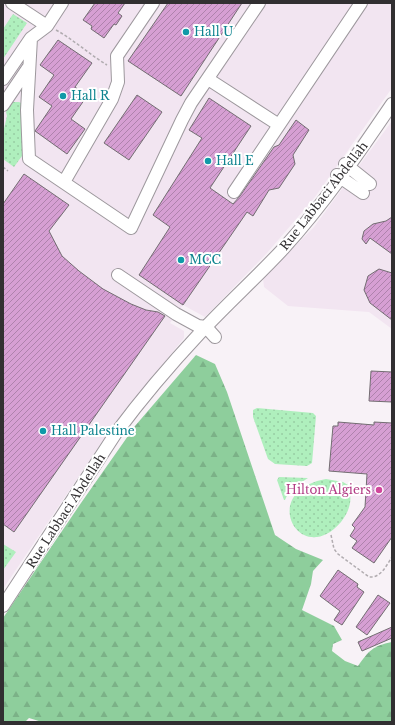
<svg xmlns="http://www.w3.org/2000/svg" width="395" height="725" viewBox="0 0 395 725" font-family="'Libre Baskerville',serif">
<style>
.built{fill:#f2e5f1}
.green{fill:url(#green-dots)}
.forest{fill:url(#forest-firs)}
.building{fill:url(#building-hatch);stroke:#736d72}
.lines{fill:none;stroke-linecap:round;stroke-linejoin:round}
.minor-casing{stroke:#9d989d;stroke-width:14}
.path{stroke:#b1acb0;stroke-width:1.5;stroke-dasharray:3 2;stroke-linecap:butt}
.minor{stroke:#fff;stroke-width:12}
.culture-dot{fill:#0f9aa8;stroke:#fff;stroke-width:1.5}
.hotel-dot{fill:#d1479c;stroke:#fff;stroke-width:1.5}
.labels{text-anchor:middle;stroke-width:4;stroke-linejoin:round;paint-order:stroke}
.culture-label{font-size:12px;fill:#0d838f;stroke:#fff;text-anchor:start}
.street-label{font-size:12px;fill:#312f31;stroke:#fff}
.hotel-label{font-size:12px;fill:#b23c85;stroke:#fff;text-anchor:end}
</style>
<defs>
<pattern id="green-dots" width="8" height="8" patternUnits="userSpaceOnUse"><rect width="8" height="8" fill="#afefbd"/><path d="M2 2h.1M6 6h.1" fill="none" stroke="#97cda3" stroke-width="1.8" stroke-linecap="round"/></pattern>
<pattern id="forest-firs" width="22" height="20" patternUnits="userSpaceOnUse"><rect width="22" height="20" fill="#8ece9c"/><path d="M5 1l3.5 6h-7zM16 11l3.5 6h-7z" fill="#7bb187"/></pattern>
<pattern id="building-hatch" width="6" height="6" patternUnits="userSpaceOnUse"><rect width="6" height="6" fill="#d69fd3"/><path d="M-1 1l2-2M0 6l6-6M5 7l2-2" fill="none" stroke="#ae82ac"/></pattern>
</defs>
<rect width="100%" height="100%" fill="#f8f2f7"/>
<path class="built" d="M 3,3 L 392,3 L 392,88 L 315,197 L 267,253 L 205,317 L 183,305 L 176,314 L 170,323 L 184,331 L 184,338 L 112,427 L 3,589 Z
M 392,121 L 392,329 L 369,312 L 288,306 L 264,287 L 263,278 L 314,227 Z"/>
<path class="green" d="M 13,14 L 27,23 L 3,59 L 3,29 Z
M 13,102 L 19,102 L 23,104 L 22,156 L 14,167 L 3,159 L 3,133 L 7,116 L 6,112 Z
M 257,408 L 313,413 L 316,416 L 312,463 L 307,466 L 275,464 L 268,459 L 253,417 L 253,410 Z
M 279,477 L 308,478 C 299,484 289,489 285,500 L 284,500 L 277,480 Z
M 326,479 L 343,482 L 348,485 C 353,500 350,510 341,522 C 300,570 257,491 326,479 Z
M 3,544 L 16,552 L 3,570 Z"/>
<path class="forest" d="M 196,355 L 215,364 L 227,392 L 275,535 L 296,549 L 323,560 L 313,571 L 311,584 L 302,610 L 334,626 L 342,640 L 333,644 L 332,651 L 345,661 L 358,666 C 369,651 372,646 392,642 L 392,722 L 42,722 L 29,718 L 25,722 L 3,722 L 3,618 L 81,503 L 135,426 Z"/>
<path class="building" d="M 95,3 L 125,3 L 118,13 L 122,16 L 116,25 L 114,24 L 104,38 L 91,29 L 92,26 L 83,20 Z
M 168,3 L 242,3 L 181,96 L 128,61 Z
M 58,40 L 92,63 L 75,87 L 87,96 L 71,119 L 85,129 L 67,154 L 35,131 L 52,106 L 39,97 L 54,75 L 40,65 Z
M 137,95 L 162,112 L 129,160 L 104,143 Z
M 209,98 L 251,126 L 210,188 L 233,204 L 240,196 L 274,147 L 279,145 L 296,120 L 309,130 L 293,155 L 295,164 L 279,188 L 269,190 L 253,216 L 247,212 L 183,305 L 139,275 L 170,227 L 153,215 L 202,138 L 189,130 Z
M 24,174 L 69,205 L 49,231 L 62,256 L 79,271 L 103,289 L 131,304 L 146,310 L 158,312 L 165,316 L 14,532 L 3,524 L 3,204 Z
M 392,217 L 392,254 L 370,238 L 366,244 L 362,239 L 364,231 L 373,224 L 386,221 Z
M 379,269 L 392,273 L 392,320 L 370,303 L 364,290 L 368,276 Z
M 371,371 L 392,372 L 392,402 L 369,401 Z
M 338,422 L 374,425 L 374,422 L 392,423 L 392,537 L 374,563 L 352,548 L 357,541 L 350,536 L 355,528 L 352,525 L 365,507 L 367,474 L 329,471 L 333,426 L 338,426 Z
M 338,570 L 358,584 L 357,587 L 364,592 L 342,625 L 334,620 L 340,611 L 320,596 Z
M 378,595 L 390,603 L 367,635 L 356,627 Z
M 392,627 L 392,638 L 362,651 L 358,642 Z"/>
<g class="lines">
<g class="minor-casing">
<path id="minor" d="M 12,3 L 47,26
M 31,38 L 27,110 L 29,159 L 131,228 L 182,120 L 191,103 L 259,3
M 3,79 L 31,38 L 47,26 L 62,3
M 208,79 L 279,125
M 3,105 L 28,68
M 345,164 L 370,184
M 337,175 L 363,193
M 64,182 L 112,99 L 118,82 L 117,56 L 153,3
M 234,192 L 361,3
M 118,275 L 176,314 L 198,326 L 206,327 L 215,337
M 3,606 L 116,433 C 142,398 170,365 200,333 C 227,304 256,278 283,249 C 324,204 358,154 392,104"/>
</g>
<path class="path" d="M 56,30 C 74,40 89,54 107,65
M 3,167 L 8,171
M 331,535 L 334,549 L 338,554 L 369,577 C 381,578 386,566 392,557"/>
<use href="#minor" class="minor"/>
</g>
<g class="culture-dot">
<circle cx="186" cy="32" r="4"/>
<circle cx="63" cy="96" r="4"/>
<circle cx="208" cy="161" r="4"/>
<circle cx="181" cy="260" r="4"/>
<circle cx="43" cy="431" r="4"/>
</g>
<circle class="hotel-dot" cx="379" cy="490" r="4"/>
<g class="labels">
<g class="culture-label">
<text x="194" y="36">Hall U</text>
<text x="71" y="100">Hall R</text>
<text x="216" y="165">Hall E</text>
<text x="189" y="264">MCC</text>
<text x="51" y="435">Hall Palestine</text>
</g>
<g class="street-label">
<text transform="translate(324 196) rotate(-52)" y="4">Rue Labbaci Abdellah</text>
<text transform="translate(66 511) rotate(-57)" y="4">Rue Labbaci Abdellah</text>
</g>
<g class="hotel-label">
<text x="371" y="494">Hilton Algiers</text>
</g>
</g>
<rect width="395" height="725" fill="none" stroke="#312f31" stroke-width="8"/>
</svg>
